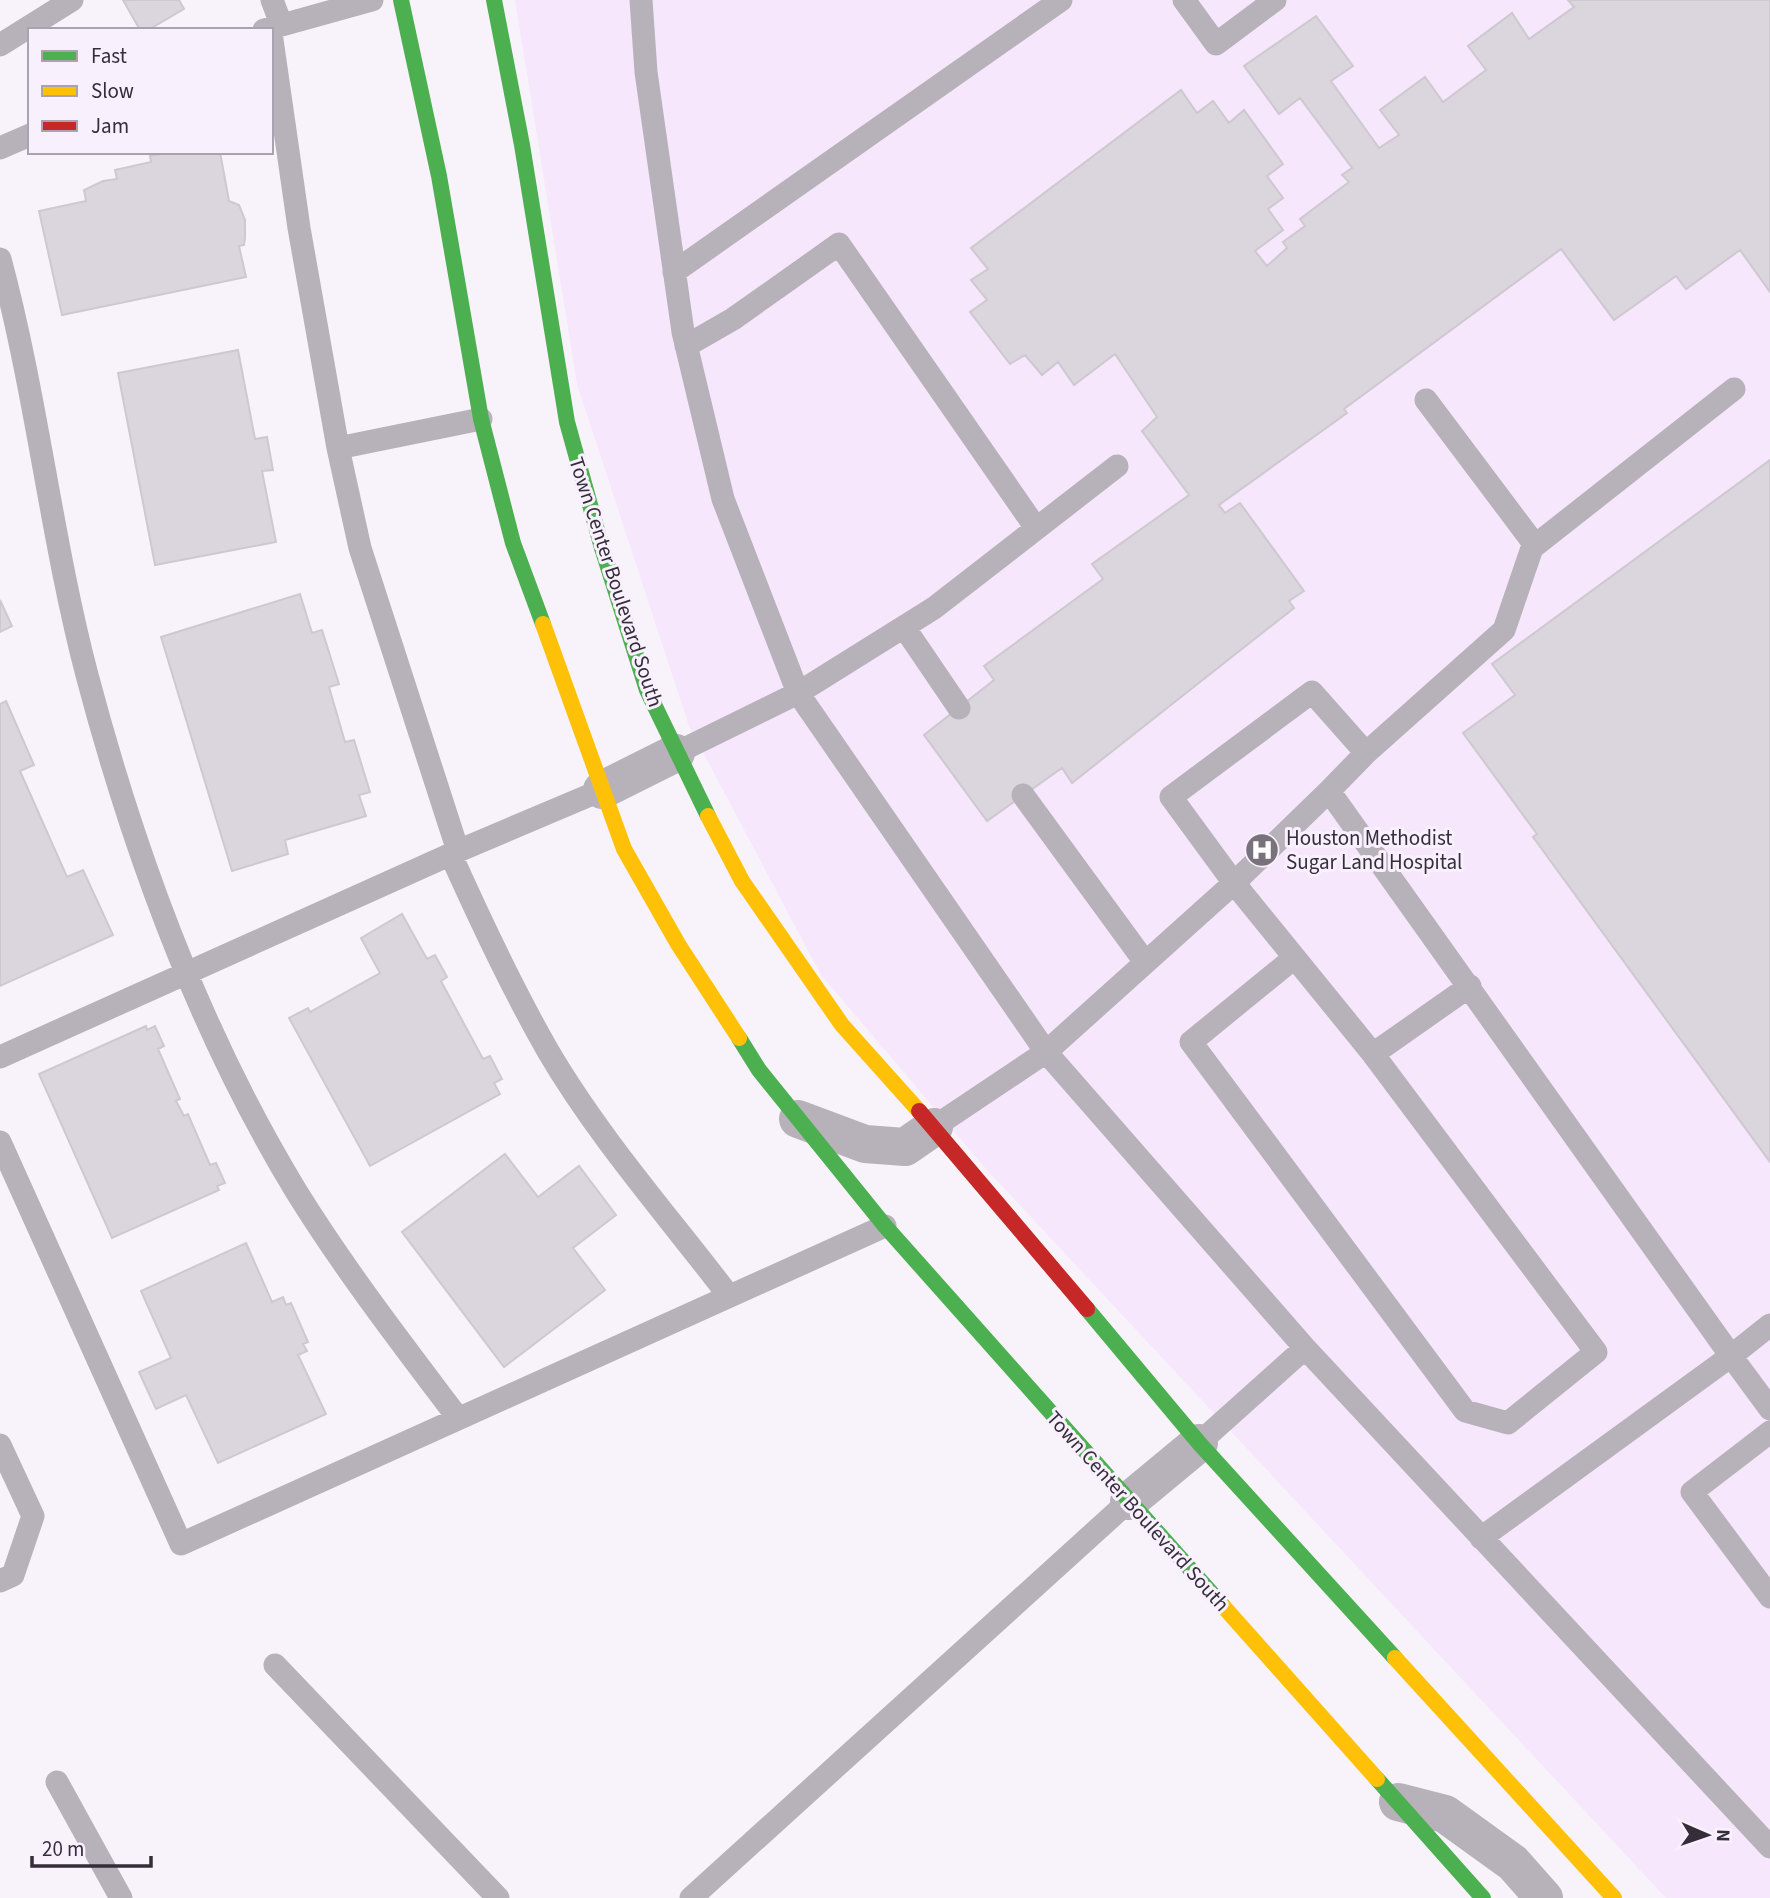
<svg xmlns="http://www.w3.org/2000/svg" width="1770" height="1898" viewBox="0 0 1770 1898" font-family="'Source Sans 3',sans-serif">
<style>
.built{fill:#f6e7fc}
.building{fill:#dbd5de;stroke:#cec8d0;stroke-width:2}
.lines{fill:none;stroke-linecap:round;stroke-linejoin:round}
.lane{stroke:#b7b2ba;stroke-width:23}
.street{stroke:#b7b2ba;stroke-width:38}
.fast{stroke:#4caf50;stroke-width:16}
.slow{stroke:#ffc107;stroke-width:16}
.jam{stroke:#c62828;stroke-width:16}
.labels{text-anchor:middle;stroke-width:6;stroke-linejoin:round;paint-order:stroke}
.street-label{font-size:21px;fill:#352d39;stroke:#f9f0fd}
.poi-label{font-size:21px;fill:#352d39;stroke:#f9f0fd;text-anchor:start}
</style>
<rect width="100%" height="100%" fill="#f8f3fa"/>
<path class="built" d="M 515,0 L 1770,0 L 1770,1898 L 1666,1898 L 987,1170 L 821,975 L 689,726 L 577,384 Z"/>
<path class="building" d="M 123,0 L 179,0 L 184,9 L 148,30 L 140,30 Z
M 1568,0 L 1770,0 L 1770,292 L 1740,250 L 1686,289 L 1676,276 L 1614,320 L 1561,249 L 1344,409 L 1347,413 L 1219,505 L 1225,513 L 1240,503 L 1304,591 L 1289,601 L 1294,608 L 1072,783 L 1062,768 L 987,821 L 924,735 L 994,680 L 984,666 L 1103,579 L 1092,564 L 1189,495 L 1142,431 L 1157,417 L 1115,354 L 1074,385 L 1058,362 L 1042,375 L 1025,355 L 1010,364 L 970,312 L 987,300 L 971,280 L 988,269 L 971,248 L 1181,90 L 1197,113 L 1213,101 L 1229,123 L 1244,110 L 1283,164 L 1267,176 L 1283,198 L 1268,209 L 1283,230 L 1255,251 L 1267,266 L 1287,248 L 1283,242 L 1305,226 L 1300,219 L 1349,182 L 1342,175 L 1352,168 L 1300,98 L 1279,114 L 1244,66 L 1316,16 L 1353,66 L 1331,81 L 1379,148 L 1399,135 L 1380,110 L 1425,77 L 1443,102 L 1486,70 L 1468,46 L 1512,13 L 1529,39 L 1574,7 Z
M 169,152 L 220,152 L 229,201 L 239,205 L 245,220 L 245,238 L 244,245 L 239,246 L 246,277 L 62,315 L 39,211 L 86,201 L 84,190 L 103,181 L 117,179 L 115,170 L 151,162 L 150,156 Z
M 238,350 L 255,439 L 267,437 L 273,470 L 262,471 L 276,542 L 155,565 L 118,373 Z
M 1770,460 L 1770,1162 L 1533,837 L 1537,834 L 1463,733 L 1515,695 L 1492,664 Z
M 300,594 L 312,633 L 322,630 L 339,684 L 329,687 L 345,742 L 354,740 L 370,792 L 359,795 L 366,816 L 285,840 L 288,854 L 232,871 L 161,637 Z
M 0,600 L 12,626 L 0,632 Z
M 6,701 L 34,765 L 20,771 L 67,877 L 83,870 L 113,935 L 0,986 L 0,704 Z
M 402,914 L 427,959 L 435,955 L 447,977 L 441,981 L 483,1059 L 490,1056 L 502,1079 L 494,1083 L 500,1094 L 370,1166 L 289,1018 L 308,1008 L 310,1012 L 380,973 L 361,938 Z
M 146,1026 L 147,1030 L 155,1026 L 164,1046 L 158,1049 L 180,1099 L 176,1101 L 184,1116 L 188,1114 L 210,1165 L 216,1163 L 225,1183 L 217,1186 L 219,1190 L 112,1238 L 39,1074 Z
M 505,1154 L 538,1197 L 579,1166 L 616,1215 L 573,1248 L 605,1290 L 504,1367 L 402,1232 Z
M 246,1243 L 272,1302 L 283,1297 L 286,1305 L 291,1303 L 308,1342 L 303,1344 L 307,1351 L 298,1355 L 326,1414 L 218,1463 L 186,1395 L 156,1409 L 139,1372 L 171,1358 L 141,1291 Z"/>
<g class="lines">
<path class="lane" d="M 272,0 L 281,24
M 641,0 L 646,72 L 683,332 L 723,499 L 798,693 L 934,608 L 1117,466
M 1184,0 L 1216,44 L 1275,0
M 264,30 L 372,0
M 271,33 L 299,228 L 338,448 L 360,548 L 458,851
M 0,45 L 72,0
M 0,148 L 30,135
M 0,259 C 37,396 51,538 87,675 C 134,853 200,1033 296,1191 C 345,1270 402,1344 458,1418
M 674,272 L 1061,0
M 686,346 L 733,319 L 839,244 L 1036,528
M 1426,400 L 1535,545
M 338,448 L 481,419
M 904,627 L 959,708
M 676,753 L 798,693 L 1046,1052 L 1234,883 L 1329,791 L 1731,1356 L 1481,1538
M 1366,753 L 1312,692 L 1171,797 L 1234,883 L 1373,1054
M 1329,791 L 1366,753 L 1504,630 L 1532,548 L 1734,389
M 1023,795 L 1145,962
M 451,855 C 481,922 512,988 548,1051 C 599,1138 668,1216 729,1296
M 1294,958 L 1191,1042 L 1465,1411 L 1508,1423 L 1596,1352 L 1373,1054 L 1470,986
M 0,1057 L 458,851 L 602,790
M 934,1127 L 1046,1052 L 1305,1348
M 0,1142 L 181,1544 L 885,1226
M 1770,1325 L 1731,1356 L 1770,1409
M 1770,1432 L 1692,1492 L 1770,1597
M 1199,1443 L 1305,1348 L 1770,1847
M 0,1445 L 33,1516 L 13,1575 L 0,1581
M 275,1665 L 498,1898
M 57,1782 L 121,1898
M 691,1898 L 1129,1501"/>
<path class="street" d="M 602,790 L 676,753
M 798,1119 L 865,1144 L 905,1147 L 934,1127
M 1129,1501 L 1199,1443
M 1398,1802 L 1445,1814 L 1513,1863 L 1544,1898"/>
<path class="fast" d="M 401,0 L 439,176 L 481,419 L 513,543 L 543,624
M 494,0 L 522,145 L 567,422 L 602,548 L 647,690 L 708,816
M 739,1038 L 759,1070 L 885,1226 L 1223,1606
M 1087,1309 L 1199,1443 L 1395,1658
M 1377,1779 L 1483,1898"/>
<path class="slow" d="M 543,624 L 624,849 L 678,944 L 739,1038
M 708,816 L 742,881 L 842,1025 L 919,1111
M 1223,1606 L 1377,1779
M 1395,1658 L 1614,1898"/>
<path class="jam" d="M 919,1111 L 1087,1309"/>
</g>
<defs>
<g id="hospital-disc" transform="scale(1.75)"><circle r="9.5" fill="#79727d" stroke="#f9f0fd"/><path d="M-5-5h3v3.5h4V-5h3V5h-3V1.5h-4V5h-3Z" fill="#fff"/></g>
</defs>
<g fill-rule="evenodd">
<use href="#hospital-disc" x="1262" y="850"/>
</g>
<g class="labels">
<g class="street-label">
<text transform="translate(616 582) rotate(72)" y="7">Town Center Boulevard South</text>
<text transform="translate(1138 1511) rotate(48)" y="7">Town Center Boulevard South</text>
</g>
<g class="poi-label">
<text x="1286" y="845">Houston Methodist<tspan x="1286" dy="24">Sugar Land Hospital</tspan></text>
</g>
</g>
<rect x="28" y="28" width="245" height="126" fill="#f9f0fd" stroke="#aba2af" stroke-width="2"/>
<rect x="42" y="51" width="35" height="10" fill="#4caf50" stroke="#aba2af" stroke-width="2"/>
<text x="91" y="63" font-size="21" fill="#352d39">Fast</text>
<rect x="42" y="86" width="35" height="10" fill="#ffc107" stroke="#aba2af" stroke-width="2"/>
<text x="91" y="98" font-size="21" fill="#352d39">Slow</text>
<rect x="42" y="121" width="35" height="10" fill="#c62828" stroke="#aba2af" stroke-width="2"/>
<text x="91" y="133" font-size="21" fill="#352d39">Jam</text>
<g transform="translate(1707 1835) rotate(92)" stroke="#f9f0fd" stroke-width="5" paint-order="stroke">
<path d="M0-5L12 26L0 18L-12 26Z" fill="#352d39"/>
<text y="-10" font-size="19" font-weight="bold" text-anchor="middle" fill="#352d39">N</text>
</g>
<path d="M32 1856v10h119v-10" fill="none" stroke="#352d39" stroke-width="3.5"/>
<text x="42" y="1856" font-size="21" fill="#352d39" stroke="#f9f0fd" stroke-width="5" paint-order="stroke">20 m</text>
</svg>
